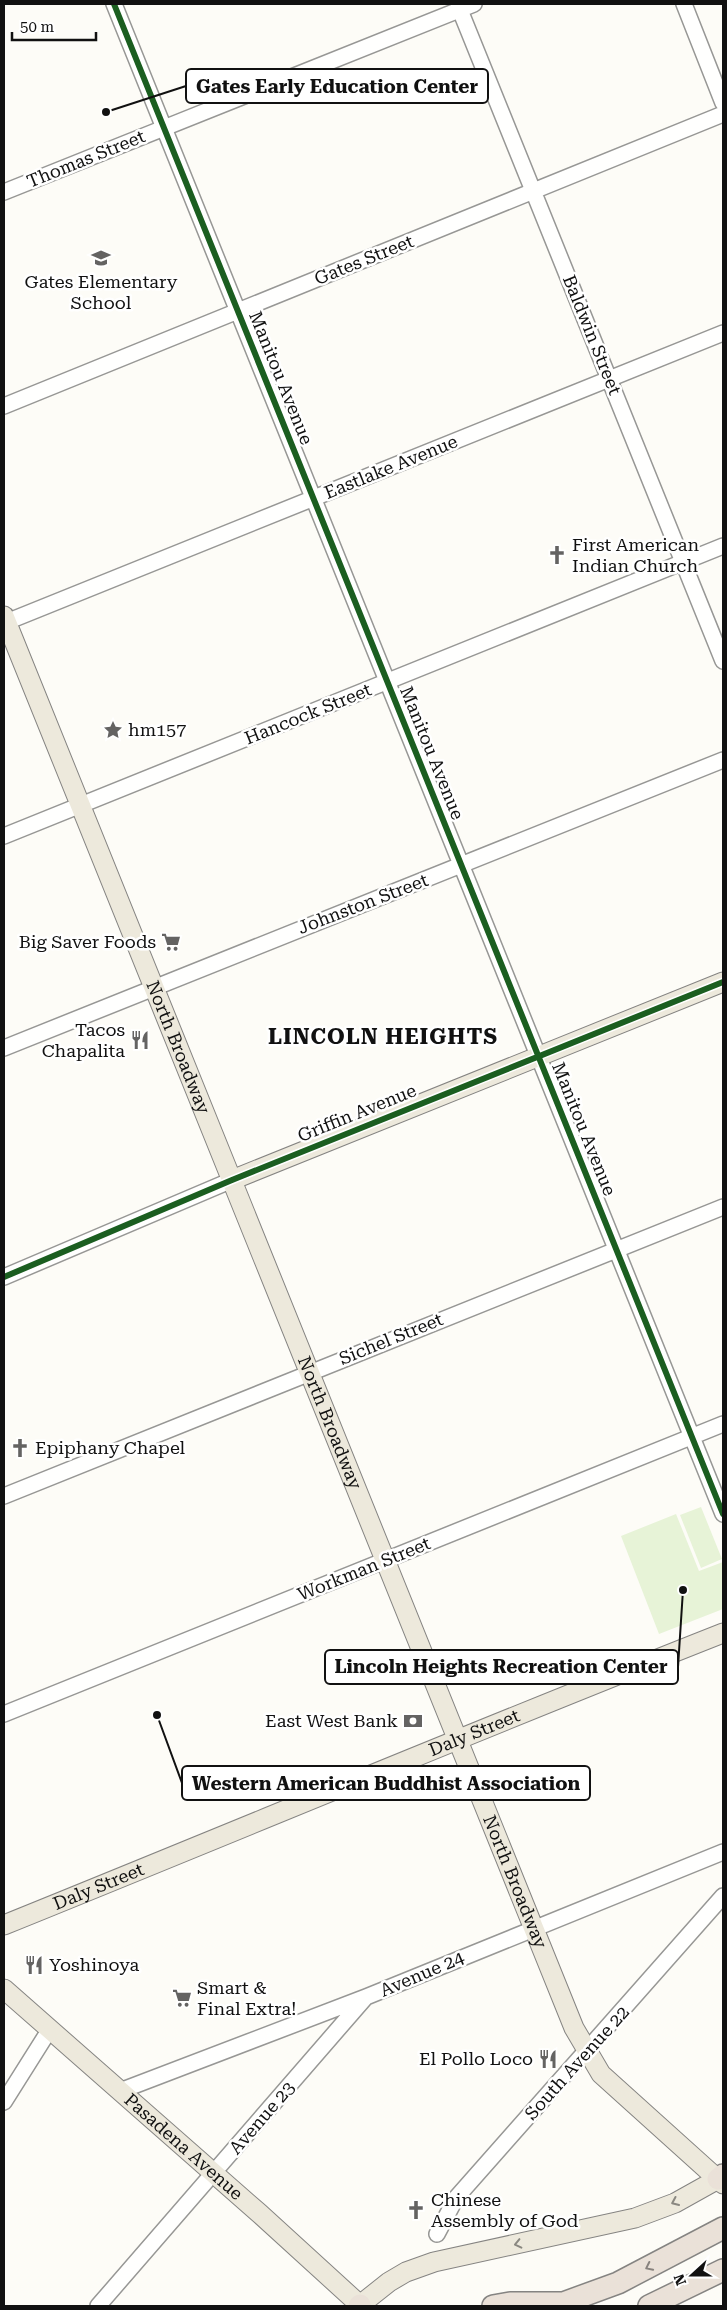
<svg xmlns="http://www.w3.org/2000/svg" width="727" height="2310" viewBox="0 0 727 2310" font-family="'Roboto Serif',serif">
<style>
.green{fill:#e7f3d7}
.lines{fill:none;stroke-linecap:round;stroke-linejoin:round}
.minor-casing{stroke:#979795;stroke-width:18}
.major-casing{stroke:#858482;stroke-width:21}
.highway-casing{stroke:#858482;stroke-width:24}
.minor{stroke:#fffffe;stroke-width:15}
.major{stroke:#ede9dc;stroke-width:19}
.highway{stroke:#eae1d8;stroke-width:21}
.cycleway-casing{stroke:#fff;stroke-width:9}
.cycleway{stroke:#1b5e20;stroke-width:6}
.oneway{stroke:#8a8881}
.oneway2{stroke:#88837e}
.labels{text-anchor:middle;stroke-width:5;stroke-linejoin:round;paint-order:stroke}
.street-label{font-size:18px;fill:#111;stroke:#fff}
.poi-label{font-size:18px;fill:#111;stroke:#fff;text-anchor:start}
.district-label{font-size:22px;font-weight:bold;letter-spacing:1px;fill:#111;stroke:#fff}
.leader{fill:none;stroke:#111;stroke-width:2}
.callout-dot{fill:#111;stroke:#fff;stroke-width:2}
.callout{fill:#fff;stroke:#111;stroke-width:2}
.callout-label{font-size:19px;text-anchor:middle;font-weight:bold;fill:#111}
</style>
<rect width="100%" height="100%" fill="#fdfcf7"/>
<path class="green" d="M 701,1507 L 722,1559 L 701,1568 L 680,1515 Z
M 676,1514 L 699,1571 L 723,1562 L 723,1609 L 659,1634 L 621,1536 Z"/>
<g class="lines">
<g class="minor-casing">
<path id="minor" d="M 114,4 L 723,1514
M 684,4 L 723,103
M 460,10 L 723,661
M 4,192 L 474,4
M 4,406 L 723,114
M 4,623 L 723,333
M 4,836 L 723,546
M 4,1048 L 723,760
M 4,1277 L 232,1180
M 4,1496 L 723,1207
M 4,1714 L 723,1424
M 120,2091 L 366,1997 L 723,1852
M 4,2102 L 50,2029
M 437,2234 L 456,2198 L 723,1896
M 98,2306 L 365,1998"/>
</g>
<g class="major-casing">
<g id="major">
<path id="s1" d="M 4,616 L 574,2028 L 601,2074 L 723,2184"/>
<path d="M 232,1180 L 723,982"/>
<path id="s2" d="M 4,1925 C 244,1828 482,1728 723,1633"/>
<path id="s3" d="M 4,1989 L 259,2213 L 361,2306"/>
<path d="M 360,2305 L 389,2282 L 406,2272 L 434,2262 L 635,2218 L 675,2203 L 718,2179"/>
</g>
</g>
<g class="highway-casing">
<path id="highway" d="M 718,2179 L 723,2175
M 359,2306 L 360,2305
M 493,2306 L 510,2303 L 564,2303
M 555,2306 L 618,2283 L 723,2228
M 649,2306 L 723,2270"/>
</g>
<use href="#minor" class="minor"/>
<use href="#major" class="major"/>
<use href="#highway" class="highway"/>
<g class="cycleway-casing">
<path id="cycleway" d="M 114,4 L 723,1514
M 4,1277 L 232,1180 L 723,982"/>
</g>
<use href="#cycleway" class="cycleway"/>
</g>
<defs><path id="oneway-chevron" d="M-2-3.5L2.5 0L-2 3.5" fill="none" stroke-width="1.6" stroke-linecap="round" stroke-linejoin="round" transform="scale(1.25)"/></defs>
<g class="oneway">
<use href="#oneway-chevron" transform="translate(675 2202) rotate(156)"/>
<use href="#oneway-chevron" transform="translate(518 2244) rotate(167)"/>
</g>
<use class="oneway2" href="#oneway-chevron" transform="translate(649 2267) rotate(154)"/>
<defs>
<g id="school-bare" transform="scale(1.5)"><path d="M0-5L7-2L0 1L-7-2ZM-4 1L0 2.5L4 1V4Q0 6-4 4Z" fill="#646362" stroke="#fff" stroke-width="2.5" paint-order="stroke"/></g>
<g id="church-bare" transform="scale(1.5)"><path d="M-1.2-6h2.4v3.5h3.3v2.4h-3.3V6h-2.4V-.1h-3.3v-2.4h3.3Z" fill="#646362" stroke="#fff" stroke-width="2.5" paint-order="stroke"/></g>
<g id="sight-bare" transform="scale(1.5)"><path d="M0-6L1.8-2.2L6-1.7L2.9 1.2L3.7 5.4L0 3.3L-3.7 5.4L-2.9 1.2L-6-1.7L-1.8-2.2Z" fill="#646362" stroke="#fff" stroke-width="2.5" paint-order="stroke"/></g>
<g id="supermarket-bare" transform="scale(1.5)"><path d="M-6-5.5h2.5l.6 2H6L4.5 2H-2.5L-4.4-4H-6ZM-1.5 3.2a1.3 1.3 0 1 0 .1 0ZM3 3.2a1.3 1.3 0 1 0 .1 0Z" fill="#646362" stroke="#fff" stroke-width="2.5" paint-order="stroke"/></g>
<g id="restaurant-bare" transform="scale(1.5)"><path d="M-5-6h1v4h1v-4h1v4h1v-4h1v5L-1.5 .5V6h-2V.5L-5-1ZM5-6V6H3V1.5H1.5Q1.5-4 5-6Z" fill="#646362" stroke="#fff" stroke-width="2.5" paint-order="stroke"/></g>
<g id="bank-bare" transform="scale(1.5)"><path d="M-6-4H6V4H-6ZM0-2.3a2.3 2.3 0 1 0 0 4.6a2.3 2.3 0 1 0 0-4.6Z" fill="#646362" stroke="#fff" stroke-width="2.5" paint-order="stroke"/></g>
</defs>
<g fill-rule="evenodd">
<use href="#school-bare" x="101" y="258"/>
<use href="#church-bare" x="557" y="555"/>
<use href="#sight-bare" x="113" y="730"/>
<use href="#supermarket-bare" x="171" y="942"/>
<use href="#restaurant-bare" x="140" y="1040"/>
<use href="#church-bare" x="20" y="1448"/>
<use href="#bank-bare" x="413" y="1721"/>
<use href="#restaurant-bare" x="34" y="1965"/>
<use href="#supermarket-bare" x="182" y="1998"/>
<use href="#restaurant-bare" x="548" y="2059"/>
<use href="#church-bare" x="416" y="2210"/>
</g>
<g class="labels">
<g class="street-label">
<text transform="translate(86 159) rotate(-22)" y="6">Thomas Street</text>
<text transform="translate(364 260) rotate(-22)" y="6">Gates Street</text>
<text transform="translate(592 335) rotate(68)" y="6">Baldwin Street</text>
<text transform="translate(281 378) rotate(68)" y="6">Manitou Avenue</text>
<text transform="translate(391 467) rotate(-22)" y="6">Eastlake Avenue</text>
<text transform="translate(308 714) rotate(-22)" y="6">Hancock Street</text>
<text transform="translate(432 753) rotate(68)" y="6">Manitou Avenue</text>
<text transform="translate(363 904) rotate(-21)" y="6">Johnston Street</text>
<text dy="6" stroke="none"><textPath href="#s1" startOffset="465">North Broadway</textPath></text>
<text transform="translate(357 1113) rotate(-22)" y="6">Griffin Avenue</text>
<text transform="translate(584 1129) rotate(68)" y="6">Manitou Avenue</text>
<text transform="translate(391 1339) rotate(-22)" y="6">Sichel Street</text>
<text dy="6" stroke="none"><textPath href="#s1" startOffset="870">North Broadway</textPath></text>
<text transform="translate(364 1569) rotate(-22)" y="6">Workman Street</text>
<text dy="6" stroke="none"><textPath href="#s2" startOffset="508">Daly Street</textPath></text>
<text dy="6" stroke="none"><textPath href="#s1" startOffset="1365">North Broadway</textPath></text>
<text dy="6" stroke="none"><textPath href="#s2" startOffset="102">Daly Street</textPath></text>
<text transform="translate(422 1974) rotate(-23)" y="6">Avenue 24</text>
<text transform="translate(577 2063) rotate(-48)" y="6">South Avenue 22</text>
<text transform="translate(262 2118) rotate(-49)" y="6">Avenue 23</text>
<text dy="6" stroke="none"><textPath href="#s3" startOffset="239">Pasadena Avenue</textPath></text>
</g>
<g class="poi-label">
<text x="101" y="288" text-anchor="middle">Gates Elementary<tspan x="101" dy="21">School</tspan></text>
<text x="572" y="551">First American<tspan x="572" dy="21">Indian Church</tspan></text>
<text x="128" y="736">hm157</text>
<text x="156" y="948" text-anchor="end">Big Saver Foods</text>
<text x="125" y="1036" text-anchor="end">Tacos<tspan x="125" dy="21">Chapalita</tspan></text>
<text x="35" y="1454">Epiphany Chapel</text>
<text x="398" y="1727" text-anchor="end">East West Bank</text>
<text x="49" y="1971">Yoshinoya</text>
<text x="197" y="1994">Smart &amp;<tspan x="197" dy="21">Final Extra!</tspan></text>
<text x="533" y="2065" text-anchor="end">El Pollo Loco</text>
<text x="431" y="2206">Chinese<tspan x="431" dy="21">Assembly of God</tspan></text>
</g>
<g class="district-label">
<text x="383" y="1044">LINCOLN HEIGHTS</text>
</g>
</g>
<path class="leader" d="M106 112L186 86M683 1590L678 1667M157 1715L182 1783"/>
<g class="callout-dot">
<circle cx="106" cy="112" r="5"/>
<circle cx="683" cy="1590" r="5"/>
<circle cx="157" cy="1715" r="5"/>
</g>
<g class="callout">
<rect x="186" y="69" width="302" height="34" rx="5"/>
<rect x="325" y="1650" width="353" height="34" rx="5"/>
<rect x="182" y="1766" width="408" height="34" rx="5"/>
</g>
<g class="callout-label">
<text x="337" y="93">Gates Early Education Center</text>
<text x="501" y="1673">Lincoln Heights Recreation Center</text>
<text x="386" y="1790">Western American Buddhist Association</text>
</g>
<rect width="727" height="2310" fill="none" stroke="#111111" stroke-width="10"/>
<g transform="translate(692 2275) rotate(249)" stroke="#ffffff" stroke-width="4" paint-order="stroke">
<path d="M0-4L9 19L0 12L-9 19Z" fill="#111111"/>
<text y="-8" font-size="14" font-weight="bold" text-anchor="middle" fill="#111111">N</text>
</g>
<path d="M12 32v8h84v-8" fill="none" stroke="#111111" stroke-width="2.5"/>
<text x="20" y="32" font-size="15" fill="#111111" stroke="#ffffff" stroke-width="4" paint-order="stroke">50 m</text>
</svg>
